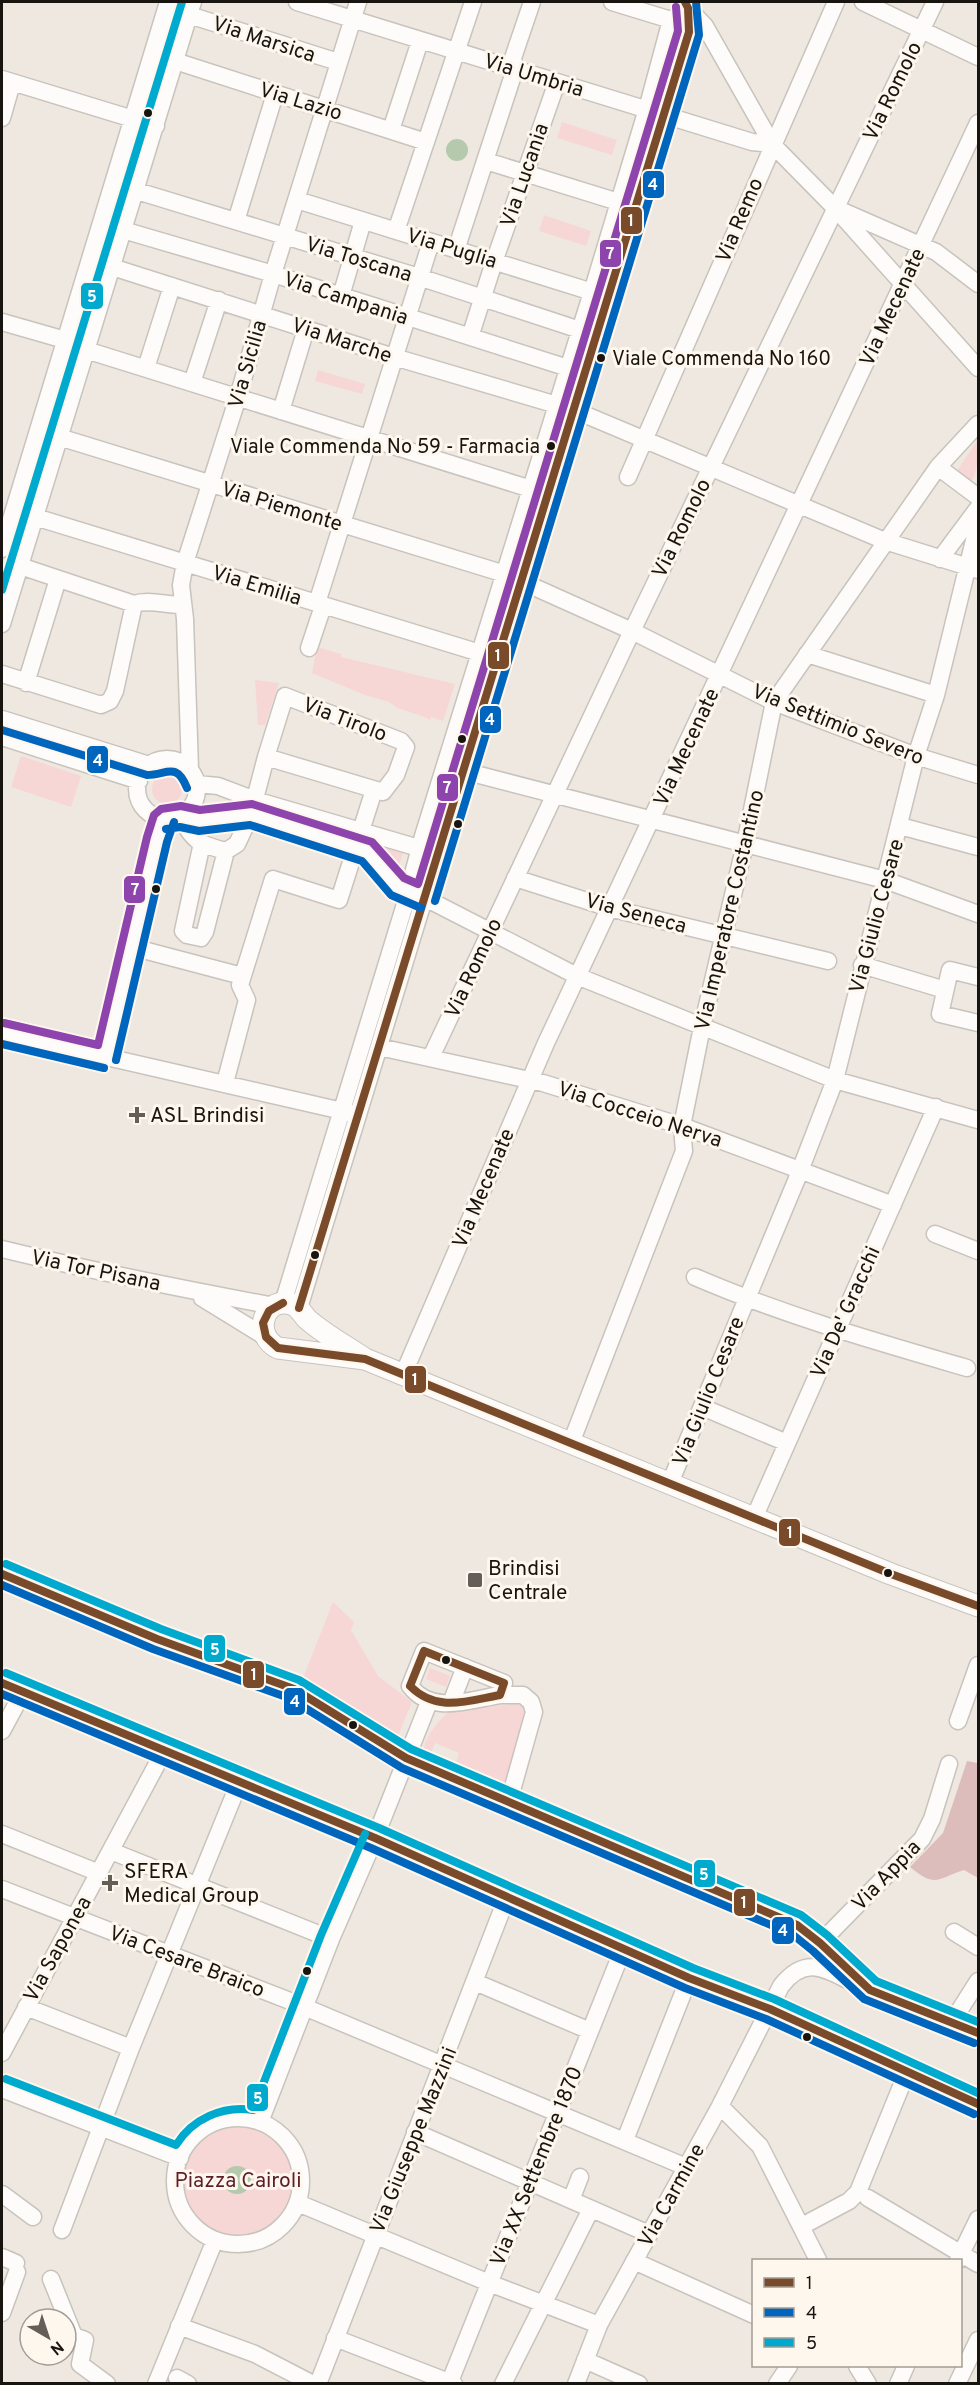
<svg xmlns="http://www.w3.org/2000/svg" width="980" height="2385" viewBox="0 0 980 2385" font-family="Overpass,sans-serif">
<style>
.green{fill:#f7d6d6;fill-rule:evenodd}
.forest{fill:#ddbdbc}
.water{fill:#b5c9ac}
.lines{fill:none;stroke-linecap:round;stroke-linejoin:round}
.minor-casing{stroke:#c8c3bc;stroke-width:19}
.major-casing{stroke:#c8c3bc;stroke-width:23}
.minor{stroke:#fdfcfa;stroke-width:16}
.major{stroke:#fdfcfa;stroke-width:21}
.bus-1-casing{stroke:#fef7ee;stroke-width:12}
.bus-2-casing{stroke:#fef7ee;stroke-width:12}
.bus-3-casing{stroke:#fef7ee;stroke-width:12}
.bus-4-casing{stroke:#fef7ee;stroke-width:12}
.bus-1{stroke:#7a4b2a;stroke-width:8}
.bus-2{stroke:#0065bd;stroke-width:8}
.bus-3{stroke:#00a9ce;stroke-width:8}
.bus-4{stroke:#8e44ad;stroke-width:8}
.bus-dot{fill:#18140f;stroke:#fef7ee;stroke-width:2}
.poi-dot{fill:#635e58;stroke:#fef7ee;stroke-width:2}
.labels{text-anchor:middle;stroke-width:6;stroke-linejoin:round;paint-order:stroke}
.bus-label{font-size:20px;fill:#18140f;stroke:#fef7ee;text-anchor:start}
.street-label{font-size:21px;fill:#18140f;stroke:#fef7ee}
.poi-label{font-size:21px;fill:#18140f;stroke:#fef7ee;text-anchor:start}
.park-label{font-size:21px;fill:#5e1d2b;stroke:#fef7ee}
.line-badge{stroke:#fef7ee;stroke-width:2}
.badge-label{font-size:16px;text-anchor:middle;font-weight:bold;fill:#fff}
</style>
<rect width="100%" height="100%" fill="#efe8e0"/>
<path class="green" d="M 562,122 L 617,140 L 612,155 L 557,138 Z
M 544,215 L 591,231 L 586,246 L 539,231 Z
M 318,370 L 365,384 L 362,394 L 315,381 Z
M 978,439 L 978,463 L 973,479 L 967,483 L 956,476 L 957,471 Z
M 317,647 L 341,654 L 341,657 L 455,684 L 443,721 L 431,717 L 430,720 L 422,716 L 397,708 L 389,702 L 365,695 L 312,673 Z
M 255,680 L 279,683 L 265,725 L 258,725 Z
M 21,756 L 81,776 L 71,807 L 11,787 Z
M152 789a15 15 0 1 1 30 0a15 15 0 1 1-30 0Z
M 378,845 L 403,853 L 398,869 Z
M 333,1602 L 354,1622 L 351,1630 L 378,1676 L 412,1702 L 396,1741 L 301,1683 Z
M 430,1668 L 450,1676 L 446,1687 L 426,1679 Z
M 528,1702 L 529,1706 L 503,1790 L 423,1756 C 423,1736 440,1720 453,1707 L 480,1708 ZM 435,1743 L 459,1753 L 455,1766 L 430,1755 Z
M183 2180a55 55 0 1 1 110 0a55 55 0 1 1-110 0Z"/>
<path class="forest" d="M 967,1761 L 978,1763 L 978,1878 L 964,1870 C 938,1878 936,1889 910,1867 L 943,1833 Z"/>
<path class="water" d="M446 150a11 11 0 1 1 22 0a11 11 0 1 1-22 0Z
M223 2180a14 14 0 1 1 28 0a14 14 0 1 1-28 0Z"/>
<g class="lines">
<g class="minor-casing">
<path id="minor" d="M 297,2 L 752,142 L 772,144
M 612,2 L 671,20
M 863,2 L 978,57
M 688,8 L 705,26 L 772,144 L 835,208 L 978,368
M 189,15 L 338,62
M 175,61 L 426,142
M 2,79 L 156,126
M 2,118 L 12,83
M 391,130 L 420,41
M 486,161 L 628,205
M 137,191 L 419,277 L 580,330
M 297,200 L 602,295
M 840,210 L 936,252 L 978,284
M 236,221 L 275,94
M 123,230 L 273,274 L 568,368
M 396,231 L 473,2
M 456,250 L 515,69 L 513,58 L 532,2
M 112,267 L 394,357 L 574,410 L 885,541 L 978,570
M 341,296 L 363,221
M 2,322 L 65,340
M 470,337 L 494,262 L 557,82
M 86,350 L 531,489
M 146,368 L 172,286
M 192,383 L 219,300
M 281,411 L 306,329
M 59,437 L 505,574 L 632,631 L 774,702 L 916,756 L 978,775
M 938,467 L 978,497
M 628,477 L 836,2
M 35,517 L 480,653
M 2,549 L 168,2
M 940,559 L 978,508
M 317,603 L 431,242
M 134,604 C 148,599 166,605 183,605
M 2,624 L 193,2
M 309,648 L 323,606
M 807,654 L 936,695
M 2,674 L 101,705 L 110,701 L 115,691 L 134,604 L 20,566
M 26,683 L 58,579
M 285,696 L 401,741 L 406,747 L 396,775 L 383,792 L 266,757 Z
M 2,719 L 149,765
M 2,737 L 139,781
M137 789a30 30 0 1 1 60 0a30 30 0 1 1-60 0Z
M 190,769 L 185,619 L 181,585 L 185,563 L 238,397 L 273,274 L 358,2
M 464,771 L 885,880 L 978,914
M 197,784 L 218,786 L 255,800 L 429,851
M 180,816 L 199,821 L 251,814 L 357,848 L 368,852 L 398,887 L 425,898 L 577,976 L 835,1080 L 978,1120
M 180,816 C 193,841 198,844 226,851 L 237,844 L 251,814 L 266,757
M 900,826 L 978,847
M 202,843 L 183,931 L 187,935 L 201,938 L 205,932 L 226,851
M 515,878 L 609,908 L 828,961
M 132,947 L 242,976
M 862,965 L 945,990
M 978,977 L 950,970 L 940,1014 L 978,1023
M 2,1033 L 351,1113
M 379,1047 L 543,1083 L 682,1126 L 893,1205
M 431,1057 L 632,631 L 935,2
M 106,1058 L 157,839 L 164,819
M 225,1083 L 247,1000 L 240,985 L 273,879 L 339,900 L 374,790
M 935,1234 L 978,1251
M 2,1249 C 92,1271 183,1289 274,1306
M 695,1277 C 783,1315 874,1341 967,1368
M 202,1298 L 264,1336
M 283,1303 L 405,904 L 423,836 L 592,292 L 647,109 L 671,20 L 688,8
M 299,1308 L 689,32 L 688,8 L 685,2
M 403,1375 L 546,1043 L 978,123
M 702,1407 L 787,1443
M 571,1443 L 684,1151 L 682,1126 L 702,1027 L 745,844 L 774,702 L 938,467 L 978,424
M 670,1483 L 796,1181 L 835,1080 L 916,756 L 936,695 L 978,524
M 754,1518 L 936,1107
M 2,1574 L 157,1639 L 294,1689 L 406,1758 L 797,1925 L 820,1943 L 870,1990 L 978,2033
M 424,1651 L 504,1683 L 500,1695 C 469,1700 432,1715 410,1686 Z
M 2,1683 L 375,1838 L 689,1978 L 770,2009 L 978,2104
M 500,1695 L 523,1695 L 531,1702 L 534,1712 L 509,1801
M 451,1703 L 465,1667
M 958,1721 L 978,1665
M 2,1731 L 23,1692
M 2,1834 L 99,1873
M 111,1851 L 331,1939
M 2,1889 L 290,2001 L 686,2167
M 954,1932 L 978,1947
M 820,1943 L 922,1839 L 932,1819 L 949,1764
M 475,1982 L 590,2031
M 26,2007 L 131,2048
M 952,2022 L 978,1981
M 2,2053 L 164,1751
M 2,2089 L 180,2158
M 720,2106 L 760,2146 L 818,2260
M175 2181a63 63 0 1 1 126 0a63 63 0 1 1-126 0Z
M 260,2122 L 331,1939 L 375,1838 L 429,1702
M 415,2132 L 649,2234
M 625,2140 L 689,1978
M 2,2194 L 33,2217
M 868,2198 L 978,2264
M 571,2200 L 580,2177
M 298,2203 L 489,2283 L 599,2325
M 802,2226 L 849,2201 L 858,2192 L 907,2072
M 62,2230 L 131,2048 L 239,1783
M 2,2257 L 16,2263
M 958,2260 L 978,2219
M 634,2261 L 754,2315
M 51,2279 L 74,2336 L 85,2340 L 80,2364 L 107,2384
M 2,2313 L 17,2272
M 179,2326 L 255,2354 L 313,2384
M 335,2338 L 454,2384
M 585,2360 L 639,2384
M 857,2366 L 868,2384
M 177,2378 L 188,2384
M 156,2384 L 215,2240
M 318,2384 L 507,1897
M 449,2384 L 623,1949
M 503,2384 L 591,2209
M 576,2384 L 599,2325 L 720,2106 L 781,1986 C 807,1953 827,1971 858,1985
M 777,2384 L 789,2366
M 898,2384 L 906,2366
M 957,2384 L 978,2340"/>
</g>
<g class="major-casing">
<path id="major" d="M 365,1359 L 278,1348 C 252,1335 263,1297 291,1304 C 299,1306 302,1314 307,1319 C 324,1334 346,1346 365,1359 L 891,1574 L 978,1606"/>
</g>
<use href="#minor" class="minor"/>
<use href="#major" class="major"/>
<g class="bus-1-casing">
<path id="bus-1" d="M 283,1303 L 269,1311 L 263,1323 L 266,1337 L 278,1348 L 365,1359 L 891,1574 L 978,1606
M 299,1308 L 689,32 L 688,8 L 685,2
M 2,1574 L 157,1639 L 294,1689 L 406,1758 L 797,1925 L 820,1943 L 870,1990 L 978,2033
M 424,1651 L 504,1683 L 500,1695 C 467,1701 437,1713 410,1686 Z
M 2,1683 L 375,1838 L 689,1978 L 770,2009 L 978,2104"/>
</g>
<g class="bus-2-casing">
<path id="bus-2" d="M 2,730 L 147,775 C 167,775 176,761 187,788
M 166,829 L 180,827 L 199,831 L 250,825 L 362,861 L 391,895 L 421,908
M 435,901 L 699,35 L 696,2
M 2,1044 L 104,1068
M 116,1060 L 167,842 L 174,822
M 2,1585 L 153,1649 L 289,1698 L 402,1768 L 792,1934 L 813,1951 L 864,1999 L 974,2043
M 2,1694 L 371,1848 L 685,1988 L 766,2019 L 974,2114"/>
</g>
<g class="bus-3-casing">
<path id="bus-3" d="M 2,590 L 182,2
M 6,1564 L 161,1629 L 299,1680 L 411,1749 L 801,1915 L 827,1935 L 876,1981 L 978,2022
M 6,1673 L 379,1828 L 693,1968 L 774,1999 L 978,2093
M 6,2079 L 176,2145 C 192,2119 223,2105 253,2110 L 321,1935 L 365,1834"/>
</g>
<g class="bus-4-casing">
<path id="bus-4" d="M 4,1023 L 98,1045 L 147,837 L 154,815 L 161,809 L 181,806 L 200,810 L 252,804 L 372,842 L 404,878 L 418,884 L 678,31 L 676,7"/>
</g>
<use href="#bus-1" class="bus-1"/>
<use href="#bus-2" class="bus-2"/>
<use href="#bus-3" class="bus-3"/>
<use href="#bus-4" class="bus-4"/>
</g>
<g class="bus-dot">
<circle cx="148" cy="113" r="5"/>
<circle cx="601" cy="358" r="5"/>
<circle cx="551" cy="446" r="5"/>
<circle cx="462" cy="739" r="5"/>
<circle cx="458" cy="824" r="5"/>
<circle cx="156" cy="889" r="5"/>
<circle cx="315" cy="1255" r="5"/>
<circle cx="888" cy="1573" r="5"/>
<circle cx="446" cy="1660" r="5"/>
<circle cx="353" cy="1725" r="5"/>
<circle cx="307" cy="1971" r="5"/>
<circle cx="807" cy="2037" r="5"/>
</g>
<g class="poi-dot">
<path d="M134 1106h6v6h6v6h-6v6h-6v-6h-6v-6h6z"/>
<rect x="467" y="1572" width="16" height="16" rx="3"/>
<path d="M107 1874h6v6h6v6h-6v6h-6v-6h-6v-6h6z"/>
</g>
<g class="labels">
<g class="bus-label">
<text x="612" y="365">Viale Commenda No 160</text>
<text x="540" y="453" text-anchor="end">Viale Commenda No 59 - Farmacia</text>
</g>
<g class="street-label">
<text transform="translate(264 39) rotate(18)" y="7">Via Marsica</text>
<text transform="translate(534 75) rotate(17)" y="7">Via Umbria</text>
<text transform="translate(892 91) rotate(-64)" y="7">Via Romolo</text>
<text transform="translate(301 101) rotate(17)" y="7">Via Lazio</text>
<text transform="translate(524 175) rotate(-71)" y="7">Via Lucania</text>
<text transform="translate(739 220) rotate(-67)" y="7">Via Remo</text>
<text transform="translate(452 248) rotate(17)" y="7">Via Puglia</text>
<text transform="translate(359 259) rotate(17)" y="7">Via Toscana</text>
<text transform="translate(346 298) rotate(18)" y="7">Via Campania</text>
<text transform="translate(892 307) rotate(-65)" y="7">Via Mecenate</text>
<text transform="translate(342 340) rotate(18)" y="7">Via Marche</text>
<text transform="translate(247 364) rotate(-74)" y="7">Via Sicilia</text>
<text transform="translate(282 506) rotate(17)" y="7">Via Piemonte</text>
<text transform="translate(681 528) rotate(-64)" y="7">Via Romolo</text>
<text transform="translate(257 585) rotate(17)" y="7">Via Emilia</text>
<text transform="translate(345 719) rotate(21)" y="7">Via Tirolo</text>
<text transform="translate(838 724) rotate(22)" y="7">Via Settimio Severo</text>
<text transform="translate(686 747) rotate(-65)" y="7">Via Mecenate</text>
<text transform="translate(729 910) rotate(-77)" y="7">Via Imperatore Costantino</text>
<text transform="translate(636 913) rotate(15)" y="7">Via Seneca</text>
<text transform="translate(876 916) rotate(-75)" y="7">Via Giulio Cesare</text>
<text transform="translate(473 968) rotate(-65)" y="7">Via Romolo</text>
<text transform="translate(640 1114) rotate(18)" y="7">Via Cocceio Nerva</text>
<text transform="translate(483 1188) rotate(-67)" y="7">Via Mecenate</text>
<text transform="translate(96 1270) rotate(12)" y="7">Via Tor Pisana</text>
<text transform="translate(845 1312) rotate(-66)" y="7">Via De' Gracchi</text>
<text transform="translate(708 1391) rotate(-68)" y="7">Via Giulio Cesare</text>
<text transform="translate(886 1875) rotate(-46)" y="7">Via Appia</text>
<text transform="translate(57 1949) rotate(-61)" y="7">Via Saponea</text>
<text transform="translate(187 1961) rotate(21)" y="7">Via Cesare Braico</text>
<text transform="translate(413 2140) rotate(-68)" y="7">Via Giuseppe Mazzini</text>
<text transform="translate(536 2166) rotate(-68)" y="7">Via XX Settembre 1870</text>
<text transform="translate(671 2195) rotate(-61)" y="7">Via Carmine</text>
</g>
<g class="poi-label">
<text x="150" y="1122">ASL Brindisi</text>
<text x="488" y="1575">Brindisi<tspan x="488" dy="24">Centrale</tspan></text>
<text x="124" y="1878">SFERA<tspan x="124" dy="24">Medical Group</tspan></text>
</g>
<g class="park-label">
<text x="238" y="2187">Piazza Cairoli</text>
</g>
</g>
<g class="line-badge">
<rect x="642" y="170" width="23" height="29" rx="6" fill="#0065bd"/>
<rect x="620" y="206" width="23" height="29" rx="6" fill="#7a4b2a"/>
<rect x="599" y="239" width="23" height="29" rx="6" fill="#8e44ad"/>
<rect x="80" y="282" width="24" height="28" rx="6" fill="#00a9ce"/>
<rect x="487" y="641" width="23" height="29" rx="6" fill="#7a4b2a"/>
<rect x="479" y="705" width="23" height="29" rx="6" fill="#0065bd"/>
<rect x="86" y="745" width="23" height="29" rx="6" fill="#0065bd"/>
<rect x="436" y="773" width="23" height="29" rx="6" fill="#8e44ad"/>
<rect x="123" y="875" width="23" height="29" rx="6" fill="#8e44ad"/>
<rect x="404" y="1365" width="23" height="29" rx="6" fill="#7a4b2a"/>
<rect x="778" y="1518" width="23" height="29" rx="6" fill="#7a4b2a"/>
<rect x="203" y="1634" width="23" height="29" rx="6" fill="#00a9ce"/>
<rect x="242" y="1660" width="23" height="29" rx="6" fill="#7a4b2a"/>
<rect x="283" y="1687" width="23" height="29" rx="6" fill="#0065bd"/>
<rect x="693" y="1859" width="23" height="29" rx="6" fill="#00a9ce"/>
<rect x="733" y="1888" width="23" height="29" rx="6" fill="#7a4b2a"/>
<rect x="771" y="1916" width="24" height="29" rx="6" fill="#0065bd"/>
<rect x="246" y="2083" width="23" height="29" rx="6" fill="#00a9ce"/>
</g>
<g class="badge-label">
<text x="653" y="190">4</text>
<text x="631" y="226">1</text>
<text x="610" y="259">7</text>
<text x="92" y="302">5</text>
<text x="498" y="661">1</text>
<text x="490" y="725">4</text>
<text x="98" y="766">4</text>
<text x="447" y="793">7</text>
<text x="135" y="895">7</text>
<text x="415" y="1385">1</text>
<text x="790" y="1538">1</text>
<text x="215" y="1655">5</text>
<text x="254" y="1680">1</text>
<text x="295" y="1707">4</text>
<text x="704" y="1880">5</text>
<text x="744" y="1908">1</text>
<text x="783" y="1936">4</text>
<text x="258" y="2104">5</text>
</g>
<rect width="980" height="2385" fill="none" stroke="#18140f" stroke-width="6"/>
<rect x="752" y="2259" width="210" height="108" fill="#fef7ee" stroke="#a29c95" stroke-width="1.5"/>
<rect x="764" y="2278" width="30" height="9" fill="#7a4b2a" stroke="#a29c95" stroke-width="1.5"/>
<text x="806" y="2289" font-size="18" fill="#18140f">1</text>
<rect x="764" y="2308" width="30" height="9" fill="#0065bd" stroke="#a29c95" stroke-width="1.5"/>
<text x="806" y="2319" font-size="18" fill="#18140f">4</text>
<rect x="764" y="2338" width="30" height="9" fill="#00a9ce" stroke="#a29c95" stroke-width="1.5"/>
<text x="806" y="2349" font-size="18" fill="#18140f">5</text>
<g transform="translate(48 2337) rotate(141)"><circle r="28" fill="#fef7ee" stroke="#a29c95" stroke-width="1.5"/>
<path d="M0-4.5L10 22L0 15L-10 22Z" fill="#635e58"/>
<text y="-9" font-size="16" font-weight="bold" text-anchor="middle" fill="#18140f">N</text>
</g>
</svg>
